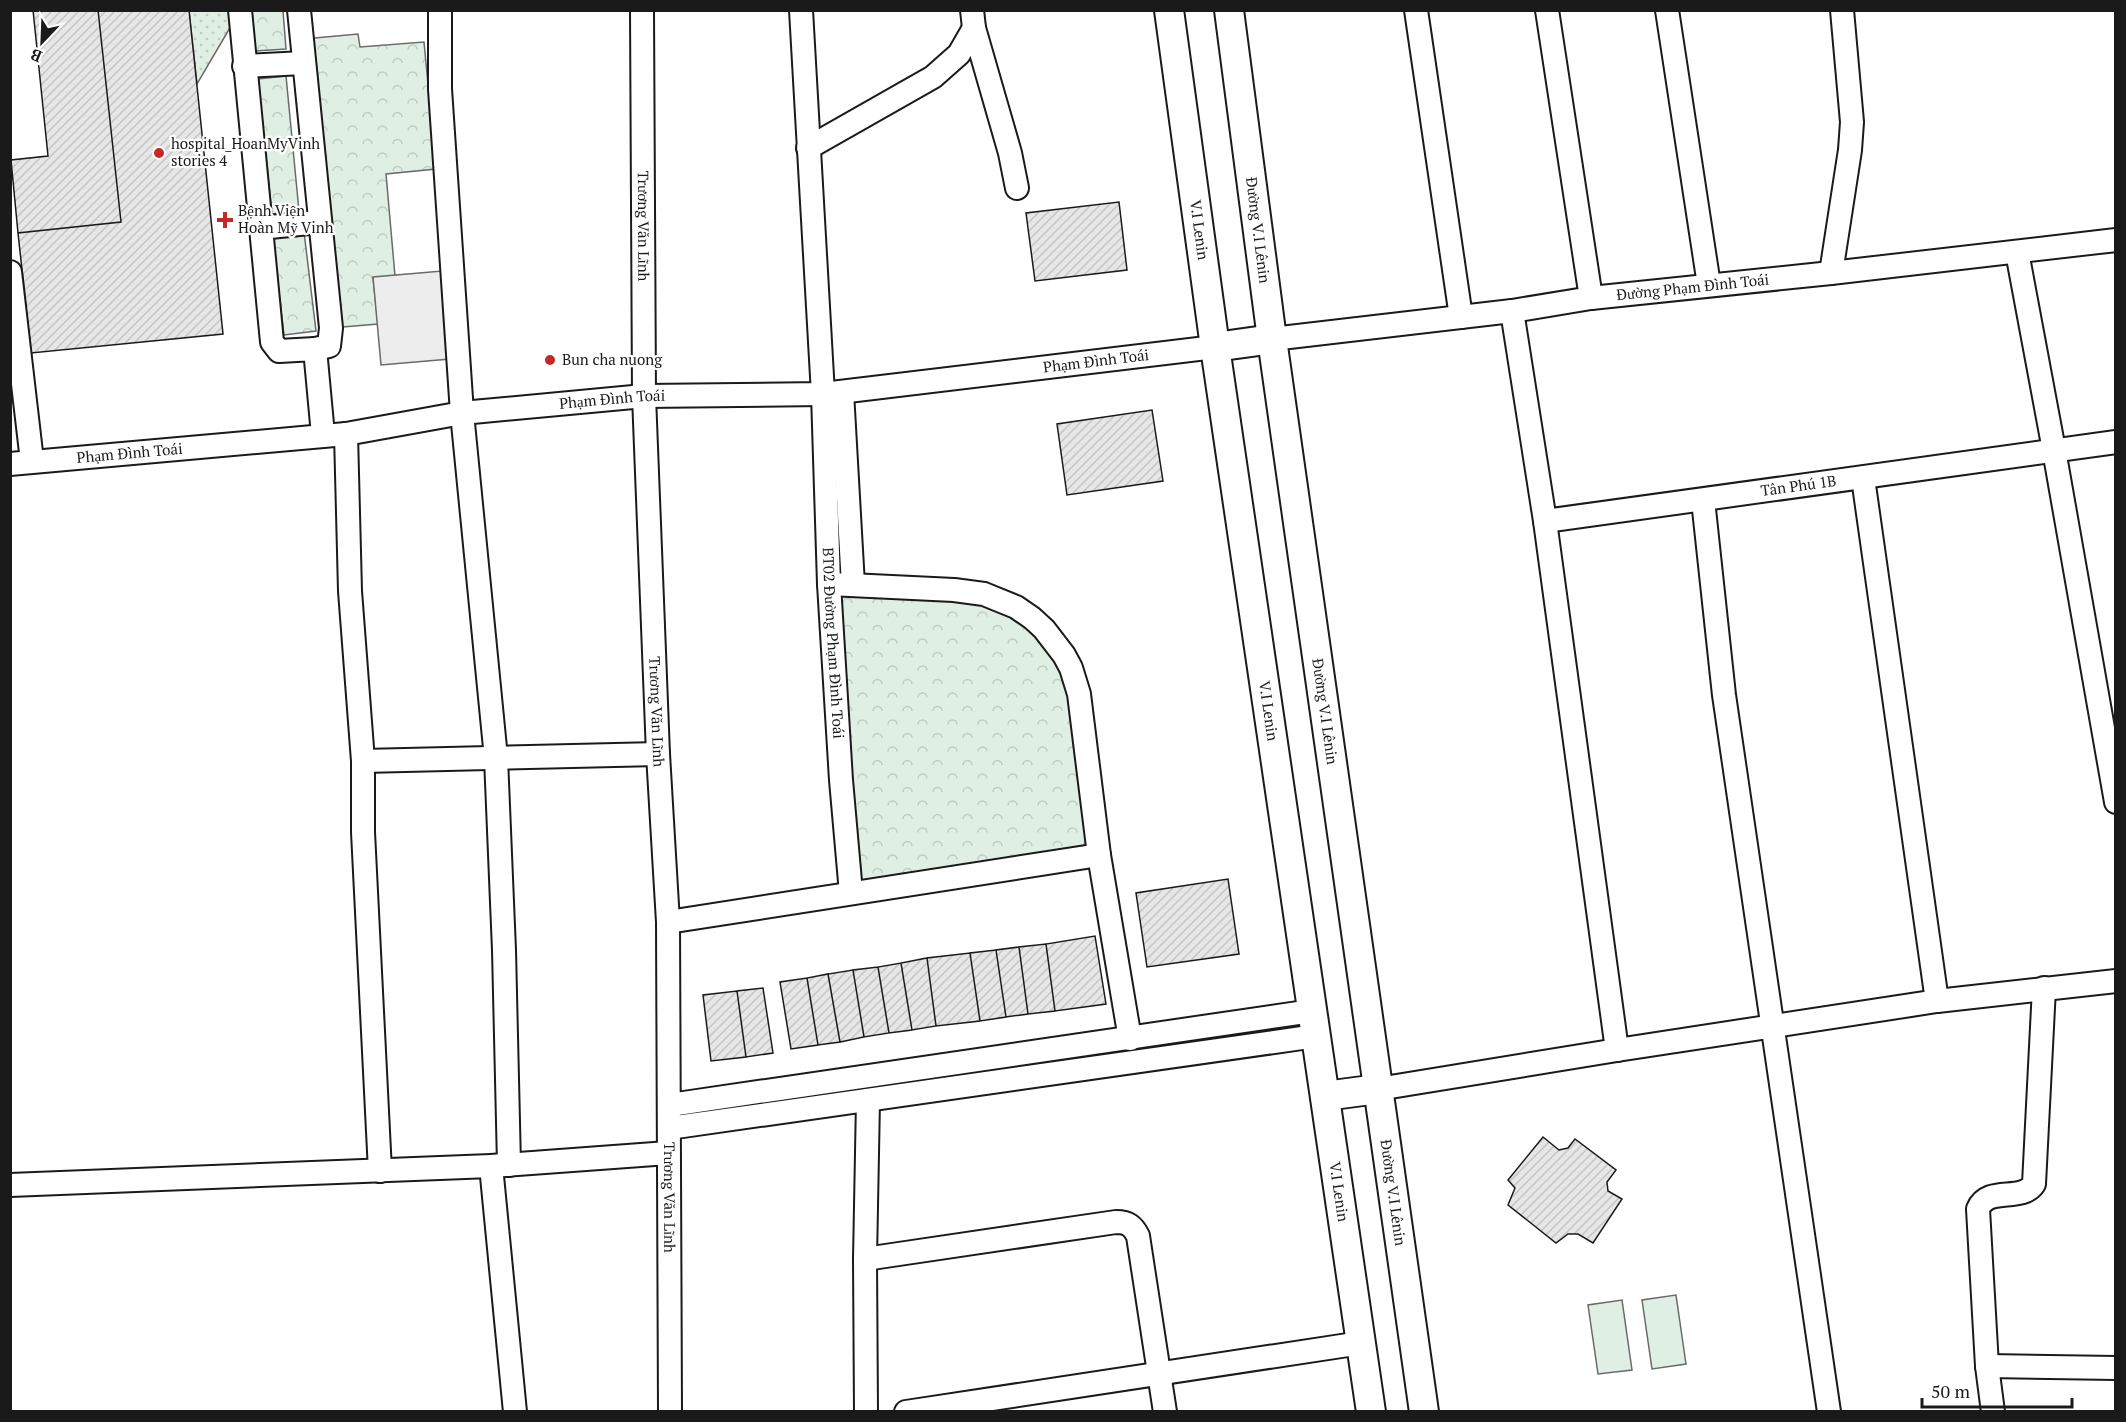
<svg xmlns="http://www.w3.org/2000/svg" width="2126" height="1422" viewBox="0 0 2126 1422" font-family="'PT Serif',serif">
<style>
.grass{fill:url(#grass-dots);stroke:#6a6a6a;stroke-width:1.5}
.forest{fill:url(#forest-crowns);stroke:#6a6a6a;stroke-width:1.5}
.pitch{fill:#e0efe3;stroke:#6a6a6a;stroke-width:1.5}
.parking{fill:#ededed;stroke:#6a6a6a;stroke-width:1.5}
.building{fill:url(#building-hatch);stroke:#1a1a1a;stroke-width:1.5}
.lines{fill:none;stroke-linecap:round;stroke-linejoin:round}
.minor-casing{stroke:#1a1a1a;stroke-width:26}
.major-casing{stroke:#1a1a1a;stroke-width:32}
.minor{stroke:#fff;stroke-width:22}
.major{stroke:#fff;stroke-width:28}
.poi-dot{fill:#c62828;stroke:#fff;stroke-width:2}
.labels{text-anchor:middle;stroke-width:4.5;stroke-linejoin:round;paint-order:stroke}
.poi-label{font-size:15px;fill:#1a1a1a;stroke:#fff;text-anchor:start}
.street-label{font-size:15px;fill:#1a1a1a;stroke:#fff}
</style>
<defs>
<pattern id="grass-dots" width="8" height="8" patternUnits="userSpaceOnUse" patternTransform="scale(1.5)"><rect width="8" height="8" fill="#e0efe3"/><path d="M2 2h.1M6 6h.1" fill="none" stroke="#c0ccc2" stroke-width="1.8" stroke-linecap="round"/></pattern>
<pattern id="forest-crowns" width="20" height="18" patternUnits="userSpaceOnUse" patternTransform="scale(1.5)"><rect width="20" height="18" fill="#e0efe3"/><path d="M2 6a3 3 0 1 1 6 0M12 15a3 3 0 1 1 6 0" fill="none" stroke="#c0ccc2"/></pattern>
<pattern id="building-hatch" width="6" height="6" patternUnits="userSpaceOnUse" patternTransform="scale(1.5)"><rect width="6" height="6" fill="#e6e6e6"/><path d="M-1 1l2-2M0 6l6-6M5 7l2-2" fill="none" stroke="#c5c5c5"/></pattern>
</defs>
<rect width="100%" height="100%" fill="#fff"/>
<path class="grass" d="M 189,11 L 229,11 L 231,26 L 197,84 Z"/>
<path class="forest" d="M 252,11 L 283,11 L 286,49 L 255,51 Z
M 358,34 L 360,47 L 424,42 L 436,169 L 386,174 L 395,276 L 373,278 L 378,324 L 331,328 L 304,39 Z
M 286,76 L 299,211 L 272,214 L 258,79 Z
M 304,232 L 316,331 L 284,335 L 272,236 Z
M 829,584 L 984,594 L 1064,655 L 1099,855 L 851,893 Z"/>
<path class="pitch" d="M 1676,1295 L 1686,1364 L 1652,1369 L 1642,1300 Z
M 1622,1300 L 1632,1370 L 1598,1374 L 1588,1305 Z"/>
<path class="parking" d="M 442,271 L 450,359 L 381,365 L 373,277 Z"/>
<path class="building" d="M 33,10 L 98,10 L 121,222 L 18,233 L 11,160 L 48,156 Z
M 98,10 L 189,10 L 223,334 L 31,353 L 18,233 L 121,222 Z
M 1119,202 L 1127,270 L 1035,281 L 1026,213 Z
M 1152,410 L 1163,481 L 1067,495 L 1057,424 Z
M 1228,879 L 1239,954 L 1147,967 L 1136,893 Z
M 1095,936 L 1106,1004 L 1055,1011 L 1046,944 Z
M 1046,944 L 1055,1011 L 1028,1014 L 1019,947 Z
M 1019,947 L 1028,1014 L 1006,1017 L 996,950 Z
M 996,950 L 1006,1017 L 980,1021 L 970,953 Z
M 970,953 L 980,1021 L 936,1026 L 927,958 Z
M 927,958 L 936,1026 L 912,1030 L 901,963 Z
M 901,963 L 912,1030 L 889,1033 L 878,967 Z
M 878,967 L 889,1033 L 864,1037 L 853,970 Z
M 853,970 L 864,1037 L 840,1042 L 828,974 Z
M 828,974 L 840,1042 L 818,1045 L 807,978 Z
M 807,978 L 818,1045 L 791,1049 L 780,982 Z
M 763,988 L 773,1053 L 746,1057 L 737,991 Z
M 737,991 L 746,1057 L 711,1061 L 703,995 Z
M 1543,1137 L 1559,1150 L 1568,1148 L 1575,1139 L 1616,1170 L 1607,1182 L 1608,1191 L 1622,1199 L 1593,1243 L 1578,1234 L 1568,1234 L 1556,1243 L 1508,1205 L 1515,1188 L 1508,1180 Z"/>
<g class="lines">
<g class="minor-casing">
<g id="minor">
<path d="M 240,10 L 272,342 L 279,351 L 315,349 L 323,435"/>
<path d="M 299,10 L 331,328 L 329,346 L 315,349"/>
<path d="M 440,10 L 440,89 L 462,413 L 496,758 L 504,950 L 509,1165"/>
<path id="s1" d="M 642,10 L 644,396 L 658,754 L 668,922 L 670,1412"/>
<path id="s2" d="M 801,10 L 823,394 L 829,584 L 841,780 L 851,893"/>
<path d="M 972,10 L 974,28 L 1010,153 L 1017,188"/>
<path d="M 1416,10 L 1461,317"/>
<path d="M 1547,10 L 1591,298"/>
<path d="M 1667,10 L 1709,285"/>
<path d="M 244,66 L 304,63"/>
<path d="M 808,148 L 933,77 L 959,54 L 974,28"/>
<path d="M 260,228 L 319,222"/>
<path d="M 2017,252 L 2054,450 L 2116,802"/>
<path d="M 10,272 L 32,461"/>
<path d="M 1831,273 L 1850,150 L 1852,122 L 1842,10"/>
<path d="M 1512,311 L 1545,521 L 1617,1050"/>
<path id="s3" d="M 1272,339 L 1512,311 L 1591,298 L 1831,273 L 2116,240"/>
<path d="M 842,392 L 853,585"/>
<path d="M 346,434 L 350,591 L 363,761 L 363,832 L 380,1171"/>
<path id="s4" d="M 10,464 L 346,434 L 462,413 L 644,396 L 823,394 L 1215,347"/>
<path d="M 1863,478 L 1937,1001"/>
<path d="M 1703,500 L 1724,695 L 1829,1412"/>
<path id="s5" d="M 1545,521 L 2116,442"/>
<path d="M 829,584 L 954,590 L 984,594 L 1016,607 L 1032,618 L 1044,629 L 1064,655 L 1071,668 L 1079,694 L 1099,855 L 1130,1039"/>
<path d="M 363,761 L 658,754"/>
<path d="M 668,922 L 1099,855"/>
<path d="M 1378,1089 L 1617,1050 L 1937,1001 L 2116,981"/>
<path d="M 670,1105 L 1312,1011"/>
<path d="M 669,1128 L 1316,1036"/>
<path d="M 491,1166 L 515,1412"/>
<path d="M 10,1185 L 491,1166 L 668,1153"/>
<path d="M 865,1259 L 1116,1222 C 1128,1222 1133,1226 1138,1236 L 1165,1412"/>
<path d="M 1987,1366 L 2116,1368"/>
<path d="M 866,1412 L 865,1259 L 868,1100"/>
<path d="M 906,1412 L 1361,1343"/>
<path d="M 1993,1412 L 1987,1366 L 1978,1209 C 1988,1185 2021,1203 2034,1184 L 2044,988"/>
</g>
</g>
<g class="major-casing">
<g id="major">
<path id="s6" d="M 1169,10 L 1215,347 L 1371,1412"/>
<path id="s7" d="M 1229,10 L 1272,339 L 1424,1412"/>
<path d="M 1215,347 L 1272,339"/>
<path d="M 1325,1096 L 1378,1089"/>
</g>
</g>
<use href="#minor" class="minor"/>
<use href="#major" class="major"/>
</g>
<g class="poi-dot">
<circle cx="159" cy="153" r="6"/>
<path d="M222 211h6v6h6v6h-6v6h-6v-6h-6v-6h6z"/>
<circle cx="550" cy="360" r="6"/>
</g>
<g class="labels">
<g class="poi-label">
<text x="171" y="149">hospital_HoanMyVinh<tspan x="171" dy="17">stories 4</tspan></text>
<text x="238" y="216">Bệnh Viện<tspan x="238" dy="17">Hoàn Mỹ Vinh</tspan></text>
<text x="562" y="365">Bun cha nuong</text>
</g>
<g class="street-label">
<text dy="5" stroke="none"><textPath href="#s1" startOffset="216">Trương Văn Lĩnh</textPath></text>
<text dy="5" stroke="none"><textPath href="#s6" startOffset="222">V.I Lenin</textPath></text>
<text dy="5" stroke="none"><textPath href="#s7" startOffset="222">Đường V.I Lênin</textPath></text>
<text dy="5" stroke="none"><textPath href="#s3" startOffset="424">Đường Phạm Đình Toái</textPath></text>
<text dy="5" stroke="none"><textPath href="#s4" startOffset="1092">Phạm Đình Toái</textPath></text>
<text dy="5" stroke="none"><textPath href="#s4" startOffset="606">Phạm Đình Toái</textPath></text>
<text dy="5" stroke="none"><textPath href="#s4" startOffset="120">Phạm Đình Toái</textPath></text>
<text dy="5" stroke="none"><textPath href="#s5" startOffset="256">Tân Phú 1B</textPath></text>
<text dy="5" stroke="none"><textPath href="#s2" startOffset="634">BT02 Đường Phạm Đình Toái</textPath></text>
<text dy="5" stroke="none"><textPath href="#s1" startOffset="702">Trương Văn Lĩnh</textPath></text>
<text dy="5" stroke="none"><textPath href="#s6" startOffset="708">V.I Lenin</textPath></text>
<text dy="5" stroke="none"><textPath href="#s7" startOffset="708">Đường V.I Lênin</textPath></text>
<text dy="5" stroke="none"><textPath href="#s6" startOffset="1194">V.I Lenin</textPath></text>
<text dy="5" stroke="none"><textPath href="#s7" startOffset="1194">Đường V.I Lênin</textPath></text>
<text dy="5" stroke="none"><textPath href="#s1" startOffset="1188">Trương Văn Lĩnh</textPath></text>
</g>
</g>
<rect width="2126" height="1422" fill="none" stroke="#1a1a1a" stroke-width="24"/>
<g transform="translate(42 42) rotate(203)" stroke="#ffffff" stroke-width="4.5" paint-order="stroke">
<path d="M0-4.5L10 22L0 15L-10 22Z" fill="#1a1a1a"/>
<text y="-9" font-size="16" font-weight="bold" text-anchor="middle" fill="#1a1a1a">B</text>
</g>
<path d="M1922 1398v9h150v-9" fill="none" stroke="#1a1a1a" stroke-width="3"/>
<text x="1931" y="1398" font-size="18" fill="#1a1a1a" stroke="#ffffff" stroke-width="4.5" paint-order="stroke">50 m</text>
</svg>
